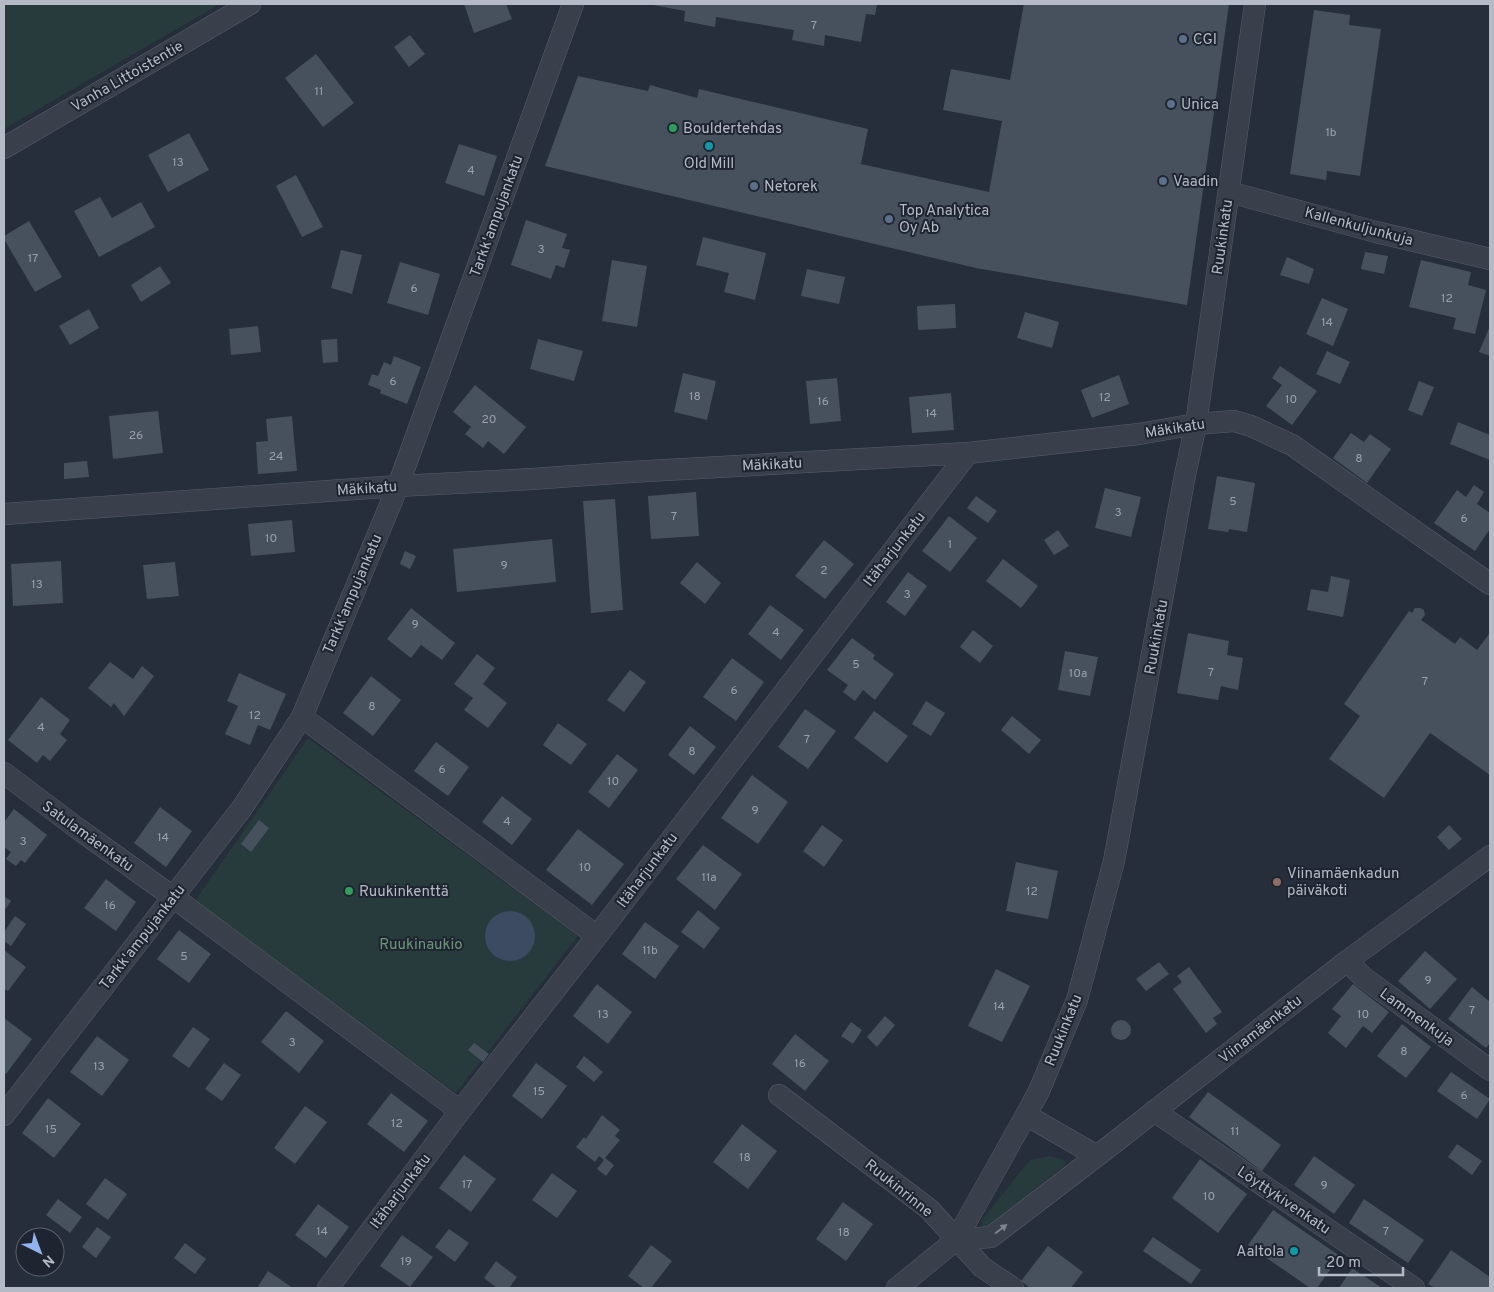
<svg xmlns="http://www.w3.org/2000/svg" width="1494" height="1292" viewBox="0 0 1494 1292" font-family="Overpass,sans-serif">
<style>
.green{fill:#283b3c}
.water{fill:#3c4b62}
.building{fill:#47515e}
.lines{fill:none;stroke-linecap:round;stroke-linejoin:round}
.minor-casing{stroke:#575e69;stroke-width:22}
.minor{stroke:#39404b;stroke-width:21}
.oneway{fill:#7d848f}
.service-dot{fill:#5c6f8a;stroke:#1e2530;stroke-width:2}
.leisure-dot{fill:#2e9e5b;stroke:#1e2530;stroke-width:2}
.culture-dot{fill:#0f9aa8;stroke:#1e2530;stroke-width:2}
.education-dot{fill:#8d6e63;stroke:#1e2530;stroke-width:2}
.labels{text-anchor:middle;stroke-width:4;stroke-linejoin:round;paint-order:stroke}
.number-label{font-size:12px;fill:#99a0ac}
.poi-label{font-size:15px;fill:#b4bbc6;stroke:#1e2530;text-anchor:start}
.street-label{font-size:15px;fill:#b4bbc6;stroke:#1e2530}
.park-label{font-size:15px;fill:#6d9577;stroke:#1e2530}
</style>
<rect width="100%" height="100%" fill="#252e3a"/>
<path class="green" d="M 4,4 L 220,4 L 4,129 Z
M 308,738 L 578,936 L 456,1093 L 195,901 Z
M 1051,1156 L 1066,1161 L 1065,1165 L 986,1227 L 982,1227 L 982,1220 L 1025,1166 L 1031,1160 Z"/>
<path class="water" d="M485 936a25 25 0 1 1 50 0a25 25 0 1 1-50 0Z"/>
<path class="building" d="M 464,4 L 506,4 L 512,19 L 474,33 Z
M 648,4 L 877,4 L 875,15 L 866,14 L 861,42 L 825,35 L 824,46 L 792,40 L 794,30 L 716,17 L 715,27 L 684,21 L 685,11 Z
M 1024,4 L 1229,4 L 1187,305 L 976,268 L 545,166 L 578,76 L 648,91 L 650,85 L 697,98 L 699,89 L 868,129 L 861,164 L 989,192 L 1002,121 L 943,110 L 951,69 L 1010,80 Z
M 1314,10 L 1350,15 L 1349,25 L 1381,29 L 1360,176 L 1327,171 L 1326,180 L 1290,174 Z
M 410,35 L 425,54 L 409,67 L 394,47 Z
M 316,54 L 354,103 L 323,127 L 285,78 Z
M 189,133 L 209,170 L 168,192 L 148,155 Z
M 459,144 L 497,156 L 484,196 L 445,183 Z
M 296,175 L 323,227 L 302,237 L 276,186 Z
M 100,197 L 112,218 L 141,202 L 155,227 L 99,257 L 74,211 Z
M 526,220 L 567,234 L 562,248 L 570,250 L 564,268 L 556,265 L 551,279 L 511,265 Z
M 29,221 L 62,277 L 35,292 L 4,239 L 4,236 Z
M 703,237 L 766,253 L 755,300 L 724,292 L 729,273 L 696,265 Z
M 341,250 L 362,255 L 352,294 L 331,288 Z
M 1365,252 L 1388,256 L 1384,274 L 1361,269 Z
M 1287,257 L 1314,269 L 1309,284 L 1280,275 Z
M 612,260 L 647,266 L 637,327 L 602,321 Z
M 1421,260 L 1471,272 L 1468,285 L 1486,290 L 1475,334 L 1453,329 L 1456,318 L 1409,307 Z
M 400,262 L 440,274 L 428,315 L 387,303 Z
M 160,266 L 171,283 L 141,302 L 131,285 Z
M 807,269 L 845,277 L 839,304 L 801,296 Z
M 1322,298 L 1348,309 L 1333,346 L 1306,334 Z
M 955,304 L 956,328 L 918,330 L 917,306 Z
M 89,309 L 99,328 L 70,345 L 59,326 Z
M 1025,312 L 1059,322 L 1052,348 L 1017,338 Z
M 258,326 L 261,352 L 231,355 L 229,329 Z
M 1490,326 L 1490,356 L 1479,352 Z
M 337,339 L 338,362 L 323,363 L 321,340 Z
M 538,339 L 583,351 L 574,381 L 530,369 Z
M 1327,351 L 1350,362 L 1340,384 L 1316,374 Z
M 394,356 L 421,367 L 407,404 L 380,393 L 381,390 L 368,385 L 372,374 L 378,376 L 384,362 L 391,365 Z
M 1280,366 L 1317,391 L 1292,425 L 1266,406 L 1282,385 L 1272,378 Z
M 683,373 L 716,381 L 707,420 L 674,412 Z
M 1119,375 L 1129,404 L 1092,418 L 1081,390 Z
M 837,378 L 841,421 L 810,424 L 806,381 Z
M 1419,381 L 1434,387 L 1422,416 L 1408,410 Z
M 475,385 L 526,427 L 504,454 L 488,441 L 483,448 L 465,434 L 471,427 L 453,412 Z
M 951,393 L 954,430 L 912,433 L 909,397 Z
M 158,411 L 163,453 L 113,459 L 109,416 Z
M 292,416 L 297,471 L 258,474 L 256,442 L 268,441 L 266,419 Z
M 1458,422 L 1490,435 L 1490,460 L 1450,444 Z
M 1351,433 L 1364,442 L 1370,434 L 1391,449 L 1367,483 L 1333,458 Z
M 87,461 L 89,477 L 64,479 L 64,463 Z
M 1217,476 L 1255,483 L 1247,532 L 1229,529 L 1228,532 L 1208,529 Z
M 1474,485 L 1484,492 L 1477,504 L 1490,513 L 1490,529 L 1475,551 L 1434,523 L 1457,490 L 1466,497 Z
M 1105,488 L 1141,497 L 1131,537 L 1095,528 Z
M 696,492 L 699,536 L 651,539 L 648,496 Z
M 976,496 L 997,511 L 988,523 L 967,508 Z
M 615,499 L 623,610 L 591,613 L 583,501 Z
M 949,516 L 977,538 L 950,572 L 922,551 Z
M 292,520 L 295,552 L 251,556 L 248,524 Z
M 1058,530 L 1069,546 L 1054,555 L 1044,540 Z
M 552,539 L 556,582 L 457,592 L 453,549 Z
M 824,540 L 854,564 L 825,599 L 795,576 Z
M 405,551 L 416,556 L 410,569 L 400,564 Z
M 1003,559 L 1038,586 L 1021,608 L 986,581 Z
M 61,561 L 63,603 L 13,606 L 11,564 Z
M 175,562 L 179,596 L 147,599 L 143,565 Z
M 697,562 L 721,583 L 705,604 L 680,583 Z
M 908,572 L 927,586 L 905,616 L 886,602 Z
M 1331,576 L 1350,580 L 1343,617 L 1307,610 L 1311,589 L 1328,592 Z
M 770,605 L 804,630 L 781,660 L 748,634 Z
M 411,608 L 455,643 L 442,660 L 421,645 L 411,658 L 387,639 Z
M 1415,608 L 1420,608 L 1424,610 L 1425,615 L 1421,620 L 1455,644 L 1460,637 L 1477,650 L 1489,634 L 1490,636 L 1490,775 L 1430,733 L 1384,798 L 1329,759 L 1360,716 L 1344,704 L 1409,611 L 1412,613 Z
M 973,630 L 993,646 L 980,663 L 960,647 Z
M 1188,633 L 1229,641 L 1227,655 L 1243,658 L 1238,690 L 1221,686 L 1218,700 L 1177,693 Z
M 852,638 L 875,655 L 873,659 L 894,674 L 875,700 L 863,690 L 855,701 L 843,692 L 848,685 L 827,670 Z
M 1065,651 L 1098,657 L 1090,696 L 1058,690 Z
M 477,654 L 495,668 L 483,684 L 507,703 L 488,728 L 464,710 L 473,698 L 454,684 Z
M 732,658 L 764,682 L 736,721 L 703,697 Z
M 110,662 L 133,679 L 142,666 L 154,676 L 124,716 L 114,703 L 111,707 L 88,688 Z
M 630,670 L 646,682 L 624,712 L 607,700 Z
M 239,673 L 286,694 L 270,730 L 258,725 L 250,745 L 225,734 L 238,706 L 227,701 Z
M 371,676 L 401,700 L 373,736 L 343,713 Z
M 41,697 L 70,720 L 60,734 L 67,740 L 50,761 L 43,755 L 37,763 L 8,740 Z
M 926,701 L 945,713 L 931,736 L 912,724 Z
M 805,709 L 836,731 L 808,769 L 778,747 Z
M 874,711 L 908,736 L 887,763 L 854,738 Z
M 1012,716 L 1041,740 L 1029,754 L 1001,730 Z
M 558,723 L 587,744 L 571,765 L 543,745 Z
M 690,726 L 716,747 L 694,775 L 668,755 Z
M 436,742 L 469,767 L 448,796 L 414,771 Z
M 617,754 L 638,770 L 609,808 L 588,792 Z
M 752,775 L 788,802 L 758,844 L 721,818 Z
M 502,796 L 532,819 L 512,845 L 482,822 Z
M 160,807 L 192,831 L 166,867 L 134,843 Z
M 14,809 L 47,835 L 25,863 L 21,860 L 16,866 L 6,859 L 11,852 L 4,847 L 4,822 Z
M 259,820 L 269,828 L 251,852 L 241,844 Z
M 822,825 L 843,840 L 824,867 L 803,851 Z
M 1449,825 L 1462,839 L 1449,850 L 1437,837 Z
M 578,829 L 624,864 L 592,905 L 546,870 Z
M 703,845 L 742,874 L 715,910 L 676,879 Z
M 1016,862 L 1058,871 L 1048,919 L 1006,911 Z
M 106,879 L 136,902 L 116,931 L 84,908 Z
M 4,896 L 11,901 L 4,911 Z
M 698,910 L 720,928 L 704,949 L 681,932 Z
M 15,916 L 26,924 L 11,946 L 4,941 L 4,932 Z
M 645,922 L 679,946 L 655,979 L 622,954 Z
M 179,930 L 211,954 L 189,983 L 157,959 Z
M 4,950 L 26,967 L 8,991 L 4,989 Z
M 1425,951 L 1457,979 L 1430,1009 L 1398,981 Z
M 1159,962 L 1169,974 L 1146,991 L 1136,979 Z
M 1189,967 L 1222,1012 L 1213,1018 L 1217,1024 L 1206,1033 L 1173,989 L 1182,982 L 1177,976 Z
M 996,969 L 1030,986 L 1002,1042 L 968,1026 Z
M 597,984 L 632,1012 L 608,1044 L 573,1016 Z
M 1353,984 L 1389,1012 L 1372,1033 L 1363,1026 L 1346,1048 L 1328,1033 L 1341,1016 L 1332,1009 Z
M 1472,987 L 1490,1002 L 1490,1043 L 1486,1048 L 1448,1019 Z
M 286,1011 L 324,1041 L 299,1073 L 261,1042 Z
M 885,1016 L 895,1025 L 877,1047 L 867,1037 Z
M 4,1018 L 32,1039 L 6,1074 L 4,1073 Z
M1111 1030a10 10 0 1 1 20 0a10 10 0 1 1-20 0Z
M 851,1022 L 862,1030 L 853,1044 L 841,1036 Z
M 1402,1024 L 1431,1047 L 1406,1078 L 1377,1056 Z
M 193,1027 L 210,1039 L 189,1068 L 172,1056 Z
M 795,1034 L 829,1061 L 805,1091 L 772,1064 Z
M 97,1036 L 129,1060 L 102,1096 L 70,1072 Z
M 474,1043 L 489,1054 L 483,1062 L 468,1050 Z
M 584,1056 L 603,1072 L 594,1082 L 576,1067 Z
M 224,1063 L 241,1075 L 222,1101 L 205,1089 Z
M 536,1063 L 567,1086 L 542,1119 L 512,1096 Z
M 1451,1072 L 1490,1099 L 1477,1119 L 1437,1091 Z
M 1208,1092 L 1281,1145 L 1262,1171 L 1189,1117 Z
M 391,1093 L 428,1121 L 404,1152 L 367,1124 Z
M 48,1098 L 81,1124 L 54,1158 L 22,1133 Z
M 305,1106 L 327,1122 L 295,1164 L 274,1148 Z
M 602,1115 L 620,1130 L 615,1136 L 620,1140 L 605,1158 L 614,1165 L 606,1176 L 597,1169 L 604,1160 L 599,1156 L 595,1162 L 576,1147 L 584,1137 L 586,1139 Z
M 742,1124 L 777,1151 L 748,1189 L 713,1162 Z
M 1457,1144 L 1482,1161 L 1472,1175 L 1448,1157 Z
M 464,1155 L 496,1179 L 471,1212 L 439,1188 Z
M 1314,1156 L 1355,1185 L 1334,1214 L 1294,1185 Z
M 1200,1159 L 1247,1194 L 1218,1233 L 1172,1198 Z
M 552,1173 L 577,1191 L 557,1218 L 532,1200 Z
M 105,1178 L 127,1194 L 108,1220 L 86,1204 Z
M 58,1199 L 82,1217 L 70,1233 L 46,1215 Z
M 1364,1199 L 1424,1240 L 1408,1263 L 1349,1223 Z
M 843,1202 L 873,1224 L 846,1261 L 816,1239 Z
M 318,1204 L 349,1227 L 326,1258 L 295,1235 Z
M 1273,1210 L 1340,1256 L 1317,1288 L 1310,1288 L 1248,1245 Z
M 97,1227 L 111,1237 L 96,1258 L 82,1247 Z
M 449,1229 L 469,1243 L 455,1262 L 435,1247 Z
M 402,1235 L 433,1257 L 410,1287 L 380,1266 Z
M 1153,1237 L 1201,1270 L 1191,1284 L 1143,1251 Z
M 185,1243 L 206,1259 L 195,1274 L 174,1258 Z
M 651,1245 L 672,1261 L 651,1288 L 644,1288 L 628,1276 Z
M 1048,1246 L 1083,1272 L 1071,1288 L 1030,1288 L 1021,1281 Z
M 1451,1250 L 1490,1277 L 1490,1288 L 1435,1288 L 1428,1284 Z
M 496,1261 L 517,1277 L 509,1288 L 497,1288 L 484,1278 Z
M 1352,1268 L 1382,1288 L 1339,1288 Z
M 268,1271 L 293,1288 L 257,1288 Z"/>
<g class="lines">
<g class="minor-casing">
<path id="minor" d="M 4,148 L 250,4
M 1229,192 L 1376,232 L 1490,259
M 4,514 L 398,486 L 532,479 L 630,472 L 968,453 L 1139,434 L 1196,424 L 1234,421 L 1251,426 L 1292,445 L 1490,584
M 302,717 L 597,936
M 4,773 L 77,828 L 173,897 L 460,1111
M 1347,961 L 1363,977 L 1490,1070
M 779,1095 L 929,1209 L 982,1267 L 1013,1288
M 1154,1111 L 1414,1288
M 4,1115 L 242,808 L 302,717 L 398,486 L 573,4
M 1026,1115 L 1097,1156 L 1347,961 L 1490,856
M 956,1240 L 991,1237 L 1097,1156
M 328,1288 L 460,1111 L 597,936 L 968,453
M 897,1288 L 956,1240 L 1026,1115 L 1039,1091 L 1077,1000 L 1114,861 L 1185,475 L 1196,424 L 1255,4"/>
</g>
<use href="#minor" class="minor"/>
</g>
<defs><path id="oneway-solid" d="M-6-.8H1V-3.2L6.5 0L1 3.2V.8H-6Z" transform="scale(1.25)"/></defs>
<use class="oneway" href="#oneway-solid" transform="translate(1001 1229) rotate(-37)"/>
<g class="service-dot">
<circle cx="1183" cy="39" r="5"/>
<circle cx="1171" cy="104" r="5"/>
<circle cx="1163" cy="181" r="5"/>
<circle cx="754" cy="186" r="5"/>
<circle cx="889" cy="219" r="5"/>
</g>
<g class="leisure-dot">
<circle cx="673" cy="128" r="5"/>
<circle cx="349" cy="891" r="5"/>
</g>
<g class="culture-dot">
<circle cx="709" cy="146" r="5"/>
<circle cx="1294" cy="1251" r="5"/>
</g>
<circle class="education-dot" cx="1277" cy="882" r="5"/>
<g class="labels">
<g class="number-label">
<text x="814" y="29">7</text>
<text x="319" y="95">11</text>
<text x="1331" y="136">1b</text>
<text x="178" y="166">13</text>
<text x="471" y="174">4</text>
<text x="541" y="253">3</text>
<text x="33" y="262">17</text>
<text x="414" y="292">6</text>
<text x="1447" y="302">12</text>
<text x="1327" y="326">14</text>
<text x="393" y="385">6</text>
<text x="695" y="400">18</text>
<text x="1105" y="401">12</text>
<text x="1291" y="403">10</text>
<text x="823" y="405">16</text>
<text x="931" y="417">14</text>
<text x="489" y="423">20</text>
<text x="136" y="439">26</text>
<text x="276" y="460">24</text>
<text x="1359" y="462">8</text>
<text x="1233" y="505">5</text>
<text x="1118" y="516">3</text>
<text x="674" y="520">7</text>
<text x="1464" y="522">6</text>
<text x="271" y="542">10</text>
<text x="950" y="548">1</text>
<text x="504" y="569">9</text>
<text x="824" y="574">2</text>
<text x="37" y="588">13</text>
<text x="907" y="598">3</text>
<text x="415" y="628">9</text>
<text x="776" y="636">4</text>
<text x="856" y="668">5</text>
<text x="1211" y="676">7</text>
<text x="1078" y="677">10a</text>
<text x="1425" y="685">7</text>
<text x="734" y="694">6</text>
<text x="372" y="710">8</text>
<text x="255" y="719">12</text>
<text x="41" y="731">4</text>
<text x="807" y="743">7</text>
<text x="692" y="755">8</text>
<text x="442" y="773">6</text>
<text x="613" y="785">10</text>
<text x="755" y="814">9</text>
<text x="507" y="825">4</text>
<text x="163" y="841">14</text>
<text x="23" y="845">3</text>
<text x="585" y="871">10</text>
<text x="709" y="881">11a</text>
<text x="1032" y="895">12</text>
<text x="110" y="909">16</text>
<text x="650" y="954">11b</text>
<text x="184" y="960">5</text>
<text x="1428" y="984">9</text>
<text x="999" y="1010">14</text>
<text x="1472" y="1014">7</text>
<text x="603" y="1018">13</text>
<text x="1363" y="1018">10</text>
<text x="292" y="1046">3</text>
<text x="1404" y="1055">8</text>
<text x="800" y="1067">16</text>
<text x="99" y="1070">13</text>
<text x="539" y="1095">15</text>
<text x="1464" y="1099">6</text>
<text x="397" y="1127">12</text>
<text x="51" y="1133">15</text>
<text x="1235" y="1135">11</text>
<text x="745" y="1161">18</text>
<text x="467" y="1188">17</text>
<text x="1324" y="1189">9</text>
<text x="1209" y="1200">10</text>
<text x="322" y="1235">14</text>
<text x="1386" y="1235">7</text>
<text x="844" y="1236">18</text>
<text x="406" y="1265">19</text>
</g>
<g class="poi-label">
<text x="1193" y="44">CGI</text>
<text x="1181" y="109">Unica</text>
<text x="683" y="133">Bouldertehdas</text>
<text x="709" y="168" text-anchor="middle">Old Mill</text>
<text x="1173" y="186">Vaadin</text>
<text x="764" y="191">Netorek</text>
<text x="899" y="215">Top Analytica<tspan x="899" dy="17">Oy Ab</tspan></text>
<text x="1287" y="878">Viinamäenkadun<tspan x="1287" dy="17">päiväkoti</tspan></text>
<text x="359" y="896">Ruukinkenttä</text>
<text x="1284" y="1256" text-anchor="end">Aaltola</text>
</g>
<g class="street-label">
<text transform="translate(127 76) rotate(-30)" y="5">Vanha Littoistentie</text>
<text transform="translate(496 216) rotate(-70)" y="5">Tarkk'ampujankatu</text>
<text transform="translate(1359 226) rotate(15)" y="5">Kallenkuljunkuja</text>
<text transform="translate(1222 237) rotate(-82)" y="5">Ruukinkatu</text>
<text transform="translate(1175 428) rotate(-9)" y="5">Mäkikatu</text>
<text transform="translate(772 464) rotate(-3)" y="5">Mäkikatu</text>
<text transform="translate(367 488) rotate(-4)" y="5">Mäkikatu</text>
<text transform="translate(894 549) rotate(-52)" y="5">Itäharjunkatu</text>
<text transform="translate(352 594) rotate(-67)" y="5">Tarkk'ampujankatu</text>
<text transform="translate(1156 637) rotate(-80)" y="5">Ruukinkatu</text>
<text transform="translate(88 836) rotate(36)" y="5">Satulamäenkatu</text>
<text transform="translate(647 870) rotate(-53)" y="5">Itäharjunkatu</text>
<text transform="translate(142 937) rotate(-52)" y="5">Tarkk'ampujankatu</text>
<text transform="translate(1417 1017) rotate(36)" y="5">Lammenkuja</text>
<text transform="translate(1260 1029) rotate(-38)" y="5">Viinamäenkatu</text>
<text transform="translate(1063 1030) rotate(-68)" y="5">Ruukinkatu</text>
<text transform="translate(899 1188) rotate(39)" y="5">Ruukinrinne</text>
<text transform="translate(400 1191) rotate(-53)" y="5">Itäharjunkatu</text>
<text transform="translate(1284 1200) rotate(34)" y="5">Löyttykivenkatu</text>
</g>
<g class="park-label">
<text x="421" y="949">Ruukinaukio</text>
</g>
</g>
<rect width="1494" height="1292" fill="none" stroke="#b4bbc6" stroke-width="10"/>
<g transform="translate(40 1252) rotate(138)"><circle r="24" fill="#1e2530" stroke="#5a616c"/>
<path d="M0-4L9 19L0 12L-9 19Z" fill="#91b4ee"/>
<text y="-8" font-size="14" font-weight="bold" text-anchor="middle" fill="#b4bbc6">N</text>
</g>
<path d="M1319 1267v8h84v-8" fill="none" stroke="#b4bbc6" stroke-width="2.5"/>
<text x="1326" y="1267" font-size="15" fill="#b4bbc6" stroke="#1e2530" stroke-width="4" paint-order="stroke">20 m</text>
</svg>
